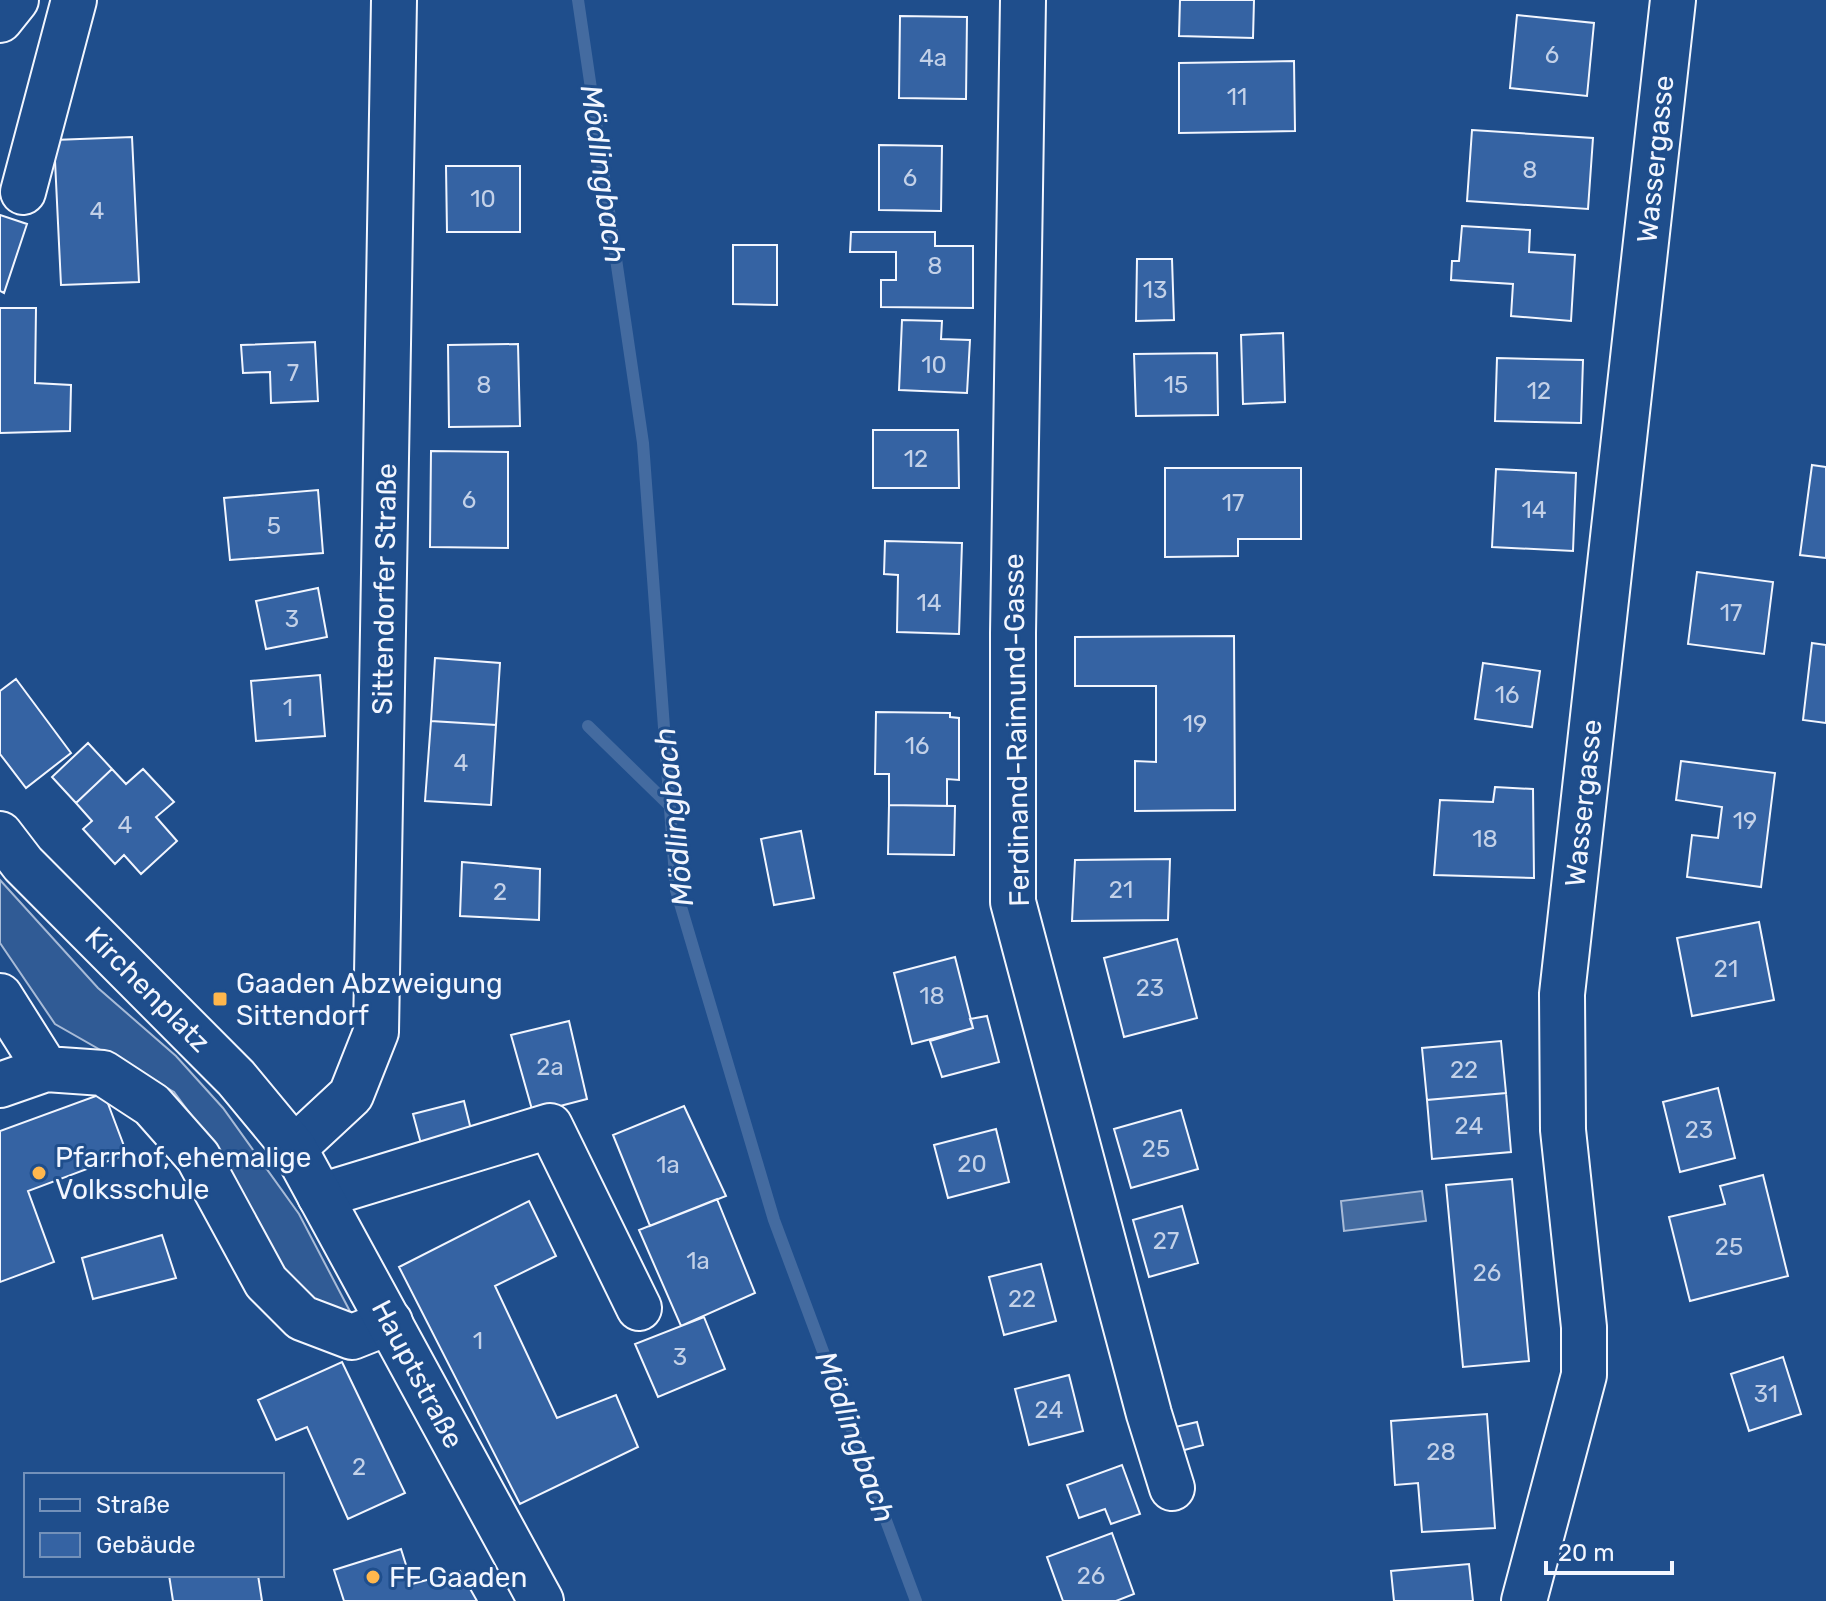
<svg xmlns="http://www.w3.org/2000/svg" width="1826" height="1601" viewBox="0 0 1826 1601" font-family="Rubik,sans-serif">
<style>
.built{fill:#305b95;stroke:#a8bbd7;stroke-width:2}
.water{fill:#446ba0;stroke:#a8bbd7;stroke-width:2}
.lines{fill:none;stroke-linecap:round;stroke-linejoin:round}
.stream{stroke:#446ba0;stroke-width:12}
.building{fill:#3563a3;stroke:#f2f6ff;stroke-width:2}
.minor-casing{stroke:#f2f6ff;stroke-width:48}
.major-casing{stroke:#f2f6ff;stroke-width:48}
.minor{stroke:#1f4e8c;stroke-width:44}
.major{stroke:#1f4e8c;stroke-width:44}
.poi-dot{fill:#ffb74d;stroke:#1f4e8c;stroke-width:3}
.labels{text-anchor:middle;stroke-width:6;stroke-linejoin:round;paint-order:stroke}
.number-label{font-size:24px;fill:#c3d1e8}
.street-label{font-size:28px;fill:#f2f6ff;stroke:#1f4e8c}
.poi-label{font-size:28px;fill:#f2f6ff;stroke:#1f4e8c;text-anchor:start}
.water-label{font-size:30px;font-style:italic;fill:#f2f6ff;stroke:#1f4e8c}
</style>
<rect width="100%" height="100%" fill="#1f4e8c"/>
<path class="built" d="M 0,880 L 98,988 L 176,1056 L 223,1108 L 299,1214 L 354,1319 L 338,1318 L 301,1289 L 262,1240 L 211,1142 L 174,1092 L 55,1024 L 0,943 Z"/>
<path class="water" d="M 1422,1191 L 1426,1221 L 1344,1231 L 1341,1201 Z"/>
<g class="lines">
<path class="stream" d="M 578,0 L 643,443 L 676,890 L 774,1220 L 916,1601
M 588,726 L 670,806"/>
</g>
<path class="building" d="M 1180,0 L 1254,0 L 1253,38 L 1179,36 Z
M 1517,15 L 1594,23 L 1587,96 L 1510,88 Z
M 900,16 L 967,17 L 966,99 L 899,98 Z
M 1294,61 L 1295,131 L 1179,133 L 1179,63 Z
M 1472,130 L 1593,138 L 1588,209 L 1467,201 Z
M 132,137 L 139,282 L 61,285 L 54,140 Z
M 879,145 L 942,146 L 941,211 L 879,210 Z
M 446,166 L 520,166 L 520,232 L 447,232 Z
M 0,215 L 27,224 L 4,293 L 0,291 Z
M 1462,226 L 1530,230 L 1529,252 L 1575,255 L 1571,321 L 1511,316 L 1513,284 L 1451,280 L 1452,261 L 1459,261 Z
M 851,232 L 935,232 L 935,246 L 973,246 L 973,308 L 881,307 L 881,280 L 896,280 L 896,252 L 850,252 Z
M 733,245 L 777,245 L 777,305 L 733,304 Z
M 1137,259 L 1172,259 L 1174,320 L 1136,321 Z
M 0,308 L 36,308 L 35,383 L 71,385 L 70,431 L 0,433 Z
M 902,320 L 942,321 L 941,339 L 970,340 L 967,393 L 899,390 Z
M 1283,333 L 1285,402 L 1243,404 L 1241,335 Z
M 315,342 L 318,401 L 271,403 L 270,372 L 243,373 L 241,345 Z
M 518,344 L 520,426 L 449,427 L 448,345 Z
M 1217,353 L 1218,415 L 1136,416 L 1134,354 Z
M 1497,358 L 1583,360 L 1581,423 L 1495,421 Z
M 873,430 L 958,430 L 959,488 L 873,488 Z
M 431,451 L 508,452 L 508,548 L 430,547 Z
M 1812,465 L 1826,467 L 1826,558 L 1800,555 Z
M 1165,468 L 1301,468 L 1301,539 L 1238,539 L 1238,556 L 1165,557 Z
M 1496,469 L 1576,473 L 1573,551 L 1492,547 Z
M 318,490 L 323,553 L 230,560 L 224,498 Z
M 885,541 L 962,543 L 959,634 L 897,632 L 898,575 L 884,574 Z
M 1697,572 L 1773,582 L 1764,654 L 1688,644 Z
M 318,588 L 327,637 L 266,649 L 256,601 Z
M 1234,636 L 1235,810 L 1135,811 L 1135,761 L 1156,762 L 1156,686 L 1075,686 L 1075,637 Z
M 1812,643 L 1826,645 L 1826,723 L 1803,720 Z
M 435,658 L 500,663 L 496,725 L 431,721 Z
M 1483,663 L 1540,671 L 1532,727 L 1475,719 Z
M 320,675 L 325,736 L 256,741 L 251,681 Z
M 16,679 L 71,753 L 26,788 L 0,754 L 0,691 Z
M 876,712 L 950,713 L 950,717 L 959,718 L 959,780 L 947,779 L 947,806 L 889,805 L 889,774 L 875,774 Z
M 431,721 L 496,725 L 491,805 L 425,801 Z
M 88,743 L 112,769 L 76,803 L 52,777 Z
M 1681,761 L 1775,773 L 1761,887 L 1687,877 L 1692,835 L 1718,838 L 1722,807 L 1676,800 Z
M 112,769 L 126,784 L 143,769 L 174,802 L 156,817 L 177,841 L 141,874 L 124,855 L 115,864 L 83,829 L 92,821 L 76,803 Z
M 1495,787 L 1533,789 L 1534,878 L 1434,875 L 1440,800 L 1493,802 Z
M 889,805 L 955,806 L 954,855 L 888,854 Z
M 801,831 L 814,898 L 774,905 L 761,839 Z
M 1170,859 L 1168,920 L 1072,921 L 1075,860 Z
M 462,862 L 540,869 L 539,920 L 460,916 Z
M 1759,922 L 1774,1000 L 1692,1016 L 1677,938 Z
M 1177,939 L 1197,1018 L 1124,1037 L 1104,958 Z
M 955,957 L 973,1028 L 912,1044 L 894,973 Z
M 987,1016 L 999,1062 L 942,1077 L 930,1041 L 973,1028 L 970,1019 Z
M 569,1021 L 587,1099 L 533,1113 L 511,1035 Z
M 1501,1041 L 1506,1093 L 1427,1100 L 1422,1048 Z
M 1718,1088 L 1735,1158 L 1680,1172 L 1663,1102 Z
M 104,1093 L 127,1154 L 28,1191 L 54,1262 L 0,1282 L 0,1131 Z
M 1506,1093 L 1511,1152 L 1432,1159 L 1427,1100 Z
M 464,1101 L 474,1142 L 424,1155 L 413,1114 Z
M 684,1106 L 726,1196 L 650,1226 L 613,1135 Z
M 1181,1110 L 1198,1169 L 1131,1188 L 1114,1129 Z
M 996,1129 L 1009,1182 L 948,1198 L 934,1145 Z
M 1763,1175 L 1788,1276 L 1690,1301 L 1669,1217 L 1725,1204 L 1720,1186 Z
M 1512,1179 L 1529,1361 L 1463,1367 L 1446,1185 Z
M 717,1199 L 755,1293 L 681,1326 L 639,1230 Z
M 529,1201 L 556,1256 L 495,1286 L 557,1418 L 616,1395 L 638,1447 L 520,1504 L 399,1267 Z
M 1182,1206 L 1198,1263 L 1149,1277 L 1133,1220 Z
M 162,1235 L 176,1278 L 93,1299 L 82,1258 Z
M 1041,1264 L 1056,1321 L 1004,1335 L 989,1277 Z
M 704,1317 L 725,1369 L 658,1397 L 635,1344 Z
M 1783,1357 L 1801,1414 L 1749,1431 L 1731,1374 Z
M 342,1362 L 405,1493 L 348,1519 L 307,1427 L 276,1440 L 258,1400 Z
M 1069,1375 L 1083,1431 L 1029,1445 L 1015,1389 Z
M 1487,1414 L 1495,1528 L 1422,1532 L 1418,1483 L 1395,1485 L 1391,1421 Z
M 1197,1422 L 1203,1445 L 1177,1452 L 1171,1428 Z
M 1122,1465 L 1140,1514 L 1111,1524 L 1105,1509 L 1079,1518 L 1067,1485 Z
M 1112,1533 L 1134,1594 L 1116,1601 L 1063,1601 L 1047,1557 Z
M 401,1549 L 412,1584 L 460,1571 L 477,1601 L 344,1601 L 334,1570 Z
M 1469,1564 L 1473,1601 L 1394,1601 L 1391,1571 Z
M 169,1575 L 258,1575 L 262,1601 L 173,1601 Z"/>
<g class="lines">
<g class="minor-casing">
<path id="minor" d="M 1023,0 L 1013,633 L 1013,902 L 1149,1414 L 1172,1488
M 0,20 L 16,0
M 23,192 L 74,0
M 0,996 L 46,1069 L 103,1073 L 152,1105 L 198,1157 L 266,1282 L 302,1318 L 352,1337 L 390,1322
M 0,1085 L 46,1069
M 294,1148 L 351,1095 L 376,1032 L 394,0
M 320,1196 L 550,1126 L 639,1308
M 1524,1601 L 1584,1375 L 1584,1327 L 1563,1130 L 1562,994 L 1673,0"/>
</g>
<g class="major-casing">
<path id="major" d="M 0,834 L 23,864 L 236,1078 L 294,1148 L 541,1601"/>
</g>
<use href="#minor" class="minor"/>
<use href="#major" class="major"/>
</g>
<g class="poi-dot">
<rect x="212" y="991" width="16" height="16" rx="4"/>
<circle cx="39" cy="1173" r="8"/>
<circle cx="373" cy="1577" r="8"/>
</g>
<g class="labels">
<g class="number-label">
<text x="1552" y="63">6</text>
<text x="933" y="66">4a</text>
<text x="1237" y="105">11</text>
<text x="1530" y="178">8</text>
<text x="910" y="186">6</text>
<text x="483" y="207">10</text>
<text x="97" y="219">4</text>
<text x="935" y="274">8</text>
<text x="1155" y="298">13</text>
<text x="934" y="373">10</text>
<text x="293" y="381">7</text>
<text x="484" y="393">8</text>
<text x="1176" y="393">15</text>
<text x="1539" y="399">12</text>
<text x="916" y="467">12</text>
<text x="469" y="508">6</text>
<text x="1233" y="511">17</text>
<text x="1534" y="518">14</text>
<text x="274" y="534">5</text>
<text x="929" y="611">14</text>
<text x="1731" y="621">17</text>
<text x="292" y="627">3</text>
<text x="1507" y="703">16</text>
<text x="288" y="716">1</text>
<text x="1195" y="732">19</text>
<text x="917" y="754">16</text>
<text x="461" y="771">4</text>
<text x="1745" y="829">19</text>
<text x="125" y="833">4</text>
<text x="1485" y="847">18</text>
<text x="1121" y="898">21</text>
<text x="500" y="900">2</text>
<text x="1726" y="977">21</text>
<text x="1150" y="996">23</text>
<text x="932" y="1004">18</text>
<text x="550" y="1075">2a</text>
<text x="1464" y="1078">22</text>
<text x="1469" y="1134">24</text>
<text x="1699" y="1138">23</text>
<text x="1156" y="1157">25</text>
<text x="972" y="1172">20</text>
<text x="668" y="1173">1a</text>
<text x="1166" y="1249">27</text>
<text x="1729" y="1255">25</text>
<text x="698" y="1269">1a</text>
<text x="1487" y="1281">26</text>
<text x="1022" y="1307">22</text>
<text x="478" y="1349">1</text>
<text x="680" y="1365">3</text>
<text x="1766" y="1402">31</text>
<text x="1049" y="1418">24</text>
<text x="1441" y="1460">28</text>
<text x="359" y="1475">2</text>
<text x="1091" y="1584">26</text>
</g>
<g class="street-label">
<text transform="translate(1655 159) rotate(-84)" y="10">Wassergasse</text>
<text transform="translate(384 589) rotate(-89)" y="10">Sittendorfer Straße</text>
<text transform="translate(1016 730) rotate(-91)" y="10">Ferdinand-Raimund-Gasse</text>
<text transform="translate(1583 803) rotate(-84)" y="10">Wassergasse</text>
<text transform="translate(148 989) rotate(45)" y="10">Kirchenplatz</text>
<text transform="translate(418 1374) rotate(62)" y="10">Hauptstraße</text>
</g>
<g class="poi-label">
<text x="236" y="993">Gaaden Abzweigung<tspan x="236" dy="32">Sittendorf</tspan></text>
<text x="55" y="1167">Pfarrhof, ehemalige<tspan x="55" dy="32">Volksschule</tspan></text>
<text x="389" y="1587">FF Gaaden</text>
</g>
<g class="water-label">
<text transform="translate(603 174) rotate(82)" y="10">Mödlingbach</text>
<text transform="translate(674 817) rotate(-96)" y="10">Mödlingbach</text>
<text transform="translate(855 1437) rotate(70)" y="10">Mödlingbach</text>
</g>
</g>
<rect x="24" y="1473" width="260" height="104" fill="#1f4e8c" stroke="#7391ba" stroke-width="2"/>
<rect x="40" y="1499" width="40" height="12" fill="#1f4e8c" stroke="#7391ba" stroke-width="2"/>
<text x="96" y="1513" font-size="24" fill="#f2f6ff">Straße</text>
<rect x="40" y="1533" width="40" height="24" fill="#3563a3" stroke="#7391ba" stroke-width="2"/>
<text x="96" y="1553" font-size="24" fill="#f2f6ff">Gebäude</text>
<path d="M1546 1561v12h126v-12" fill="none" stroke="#f2f6ff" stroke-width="4"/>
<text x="1558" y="1561" font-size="24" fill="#f2f6ff" stroke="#1f4e8c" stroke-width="6" paint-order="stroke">20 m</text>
</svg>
